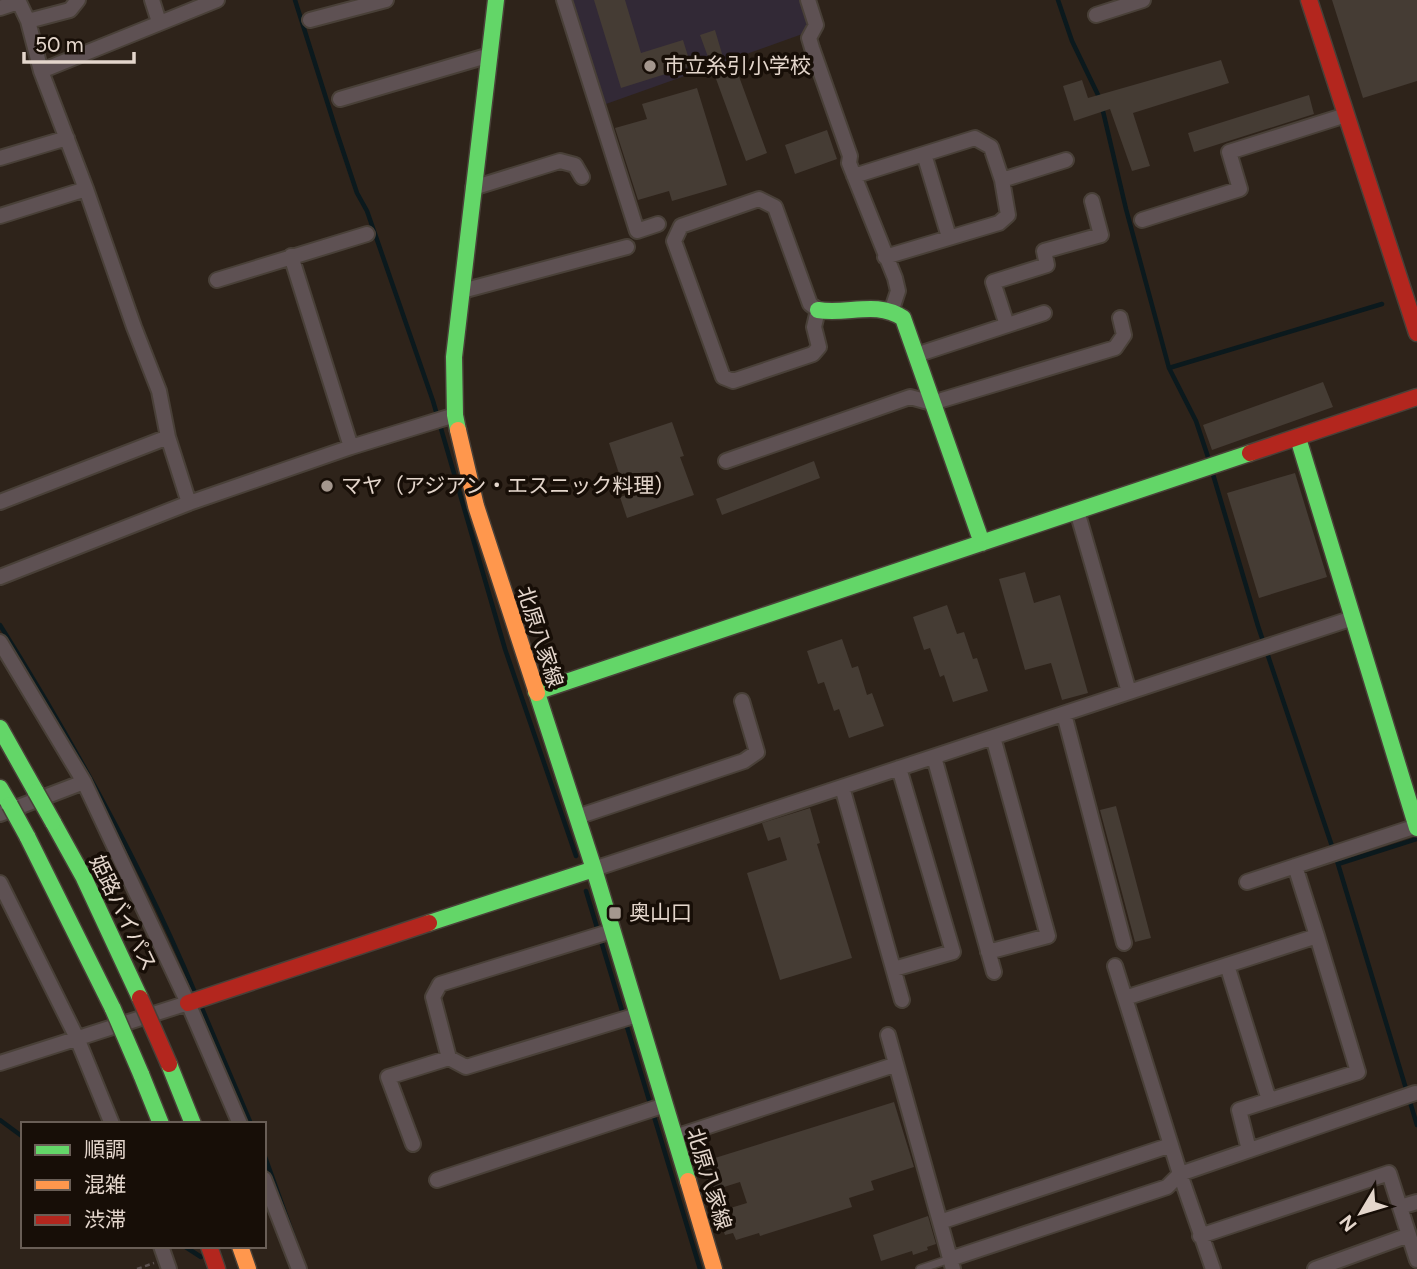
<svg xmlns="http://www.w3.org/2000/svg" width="1417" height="1269" viewBox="0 0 1417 1269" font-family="Figtree,'Noto Sans JP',sans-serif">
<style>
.education{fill:#322936}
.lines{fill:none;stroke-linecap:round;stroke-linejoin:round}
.stream{stroke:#0b191d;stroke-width:4.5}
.building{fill:#453c34}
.lane-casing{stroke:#494038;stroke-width:10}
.street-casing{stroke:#494038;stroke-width:18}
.fast-casing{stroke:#494038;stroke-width:19}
.slow-casing{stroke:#494038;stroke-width:19}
.jam-casing{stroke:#494038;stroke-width:19}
.path{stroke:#5e5351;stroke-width:2.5;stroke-dasharray:5 3.5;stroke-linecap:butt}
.lane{stroke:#5e5153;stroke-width:7}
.street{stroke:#5e5153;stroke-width:14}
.fast{stroke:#63d668;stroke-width:16}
.slow{stroke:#ff974d;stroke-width:16}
.jam{stroke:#b3261e;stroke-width:16}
.fast-bridge-casing{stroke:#494038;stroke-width:19;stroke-linecap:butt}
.jam-bridge-casing{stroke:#494038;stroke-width:19;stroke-linecap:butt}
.fast-bridge{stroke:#63d668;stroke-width:16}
.jam-bridge{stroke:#b3261e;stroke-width:16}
.poi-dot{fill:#a4978e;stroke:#170e07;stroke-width:2.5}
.labels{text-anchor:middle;stroke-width:7;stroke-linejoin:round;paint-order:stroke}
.poi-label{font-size:21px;fill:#e4d6cc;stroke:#170e07;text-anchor:start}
.street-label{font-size:21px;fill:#e4d6cc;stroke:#170e07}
</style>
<rect width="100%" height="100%" fill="#2e231a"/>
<path class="education" d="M 567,0 L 804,0 L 812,26 L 808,32 L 606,104 L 599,100 Z"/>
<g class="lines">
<path class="stream" d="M 295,0 L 337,133 L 357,193 L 367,211 L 433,401 L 505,649 L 576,856
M 1058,0 L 1072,41 L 1100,99
M 1102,107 L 1126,209 L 1169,368 L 1196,421 L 1209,460
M 1169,368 L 1382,304
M 1212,471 L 1258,626 L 1338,864 L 1417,1125
M 0,625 C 74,743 142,866 196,995
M 1338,864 L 1417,839
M 586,891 L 700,1269
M 201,1006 L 251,1124
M 0,1120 L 23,1137
M 264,1154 L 298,1249
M 184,1246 L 201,1257"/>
</g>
<path class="building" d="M 594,0 L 625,0 L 641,53 L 683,40 L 691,66 L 621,88 Z
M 1332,0 L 1417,0 L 1417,81 L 1363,98 Z
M 715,30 L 728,74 L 737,71 L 767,153 L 746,161 L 700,35 Z
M 1221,60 L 1229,83 L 1133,113 L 1150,166 L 1132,171 L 1110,109 L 1074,121 L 1063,86 L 1082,80 L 1088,98 Z
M 697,88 L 727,185 L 672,201 L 669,191 L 638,200 L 615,128 L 647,119 L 642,104 Z
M 1309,95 L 1314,114 L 1194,152 L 1188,133 Z
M 827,130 L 837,159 L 795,174 L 785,145 Z
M 1323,382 L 1333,407 L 1212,450 L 1203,425 Z
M 672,422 L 684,456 L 680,457 L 694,495 L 627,518 L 620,497 L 626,495 L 609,443 Z
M 814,461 L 820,478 L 722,515 L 716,499 Z
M 1295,473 L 1327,577 L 1259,598 L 1227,493 Z
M 1025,572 L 1034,603 L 1060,595 L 1088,693 L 1062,700 L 1051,663 L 1025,670 L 999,579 Z
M 947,605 L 957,634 L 964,632 L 973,659 L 977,658 L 988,691 L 953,702 L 944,675 L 940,677 L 930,648 L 924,650 L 913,617 Z
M 842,639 L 852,668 L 858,666 L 867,695 L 872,693 L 884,726 L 849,738 L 839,709 L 834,711 L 824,682 L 818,684 L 807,651 Z
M 1116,806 L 1151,938 L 1135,942 L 1100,810 Z
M 810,808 L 820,843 L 817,844 L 852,958 L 780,980 L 747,873 L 787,860 L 780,837 L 768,841 L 762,823 Z
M 894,1102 L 914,1167 L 871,1181 L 874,1190 L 849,1198 L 852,1207 L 760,1236 L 759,1233 L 736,1240 L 733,1233 L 725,1235 L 717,1212 L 747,1203 L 740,1182 L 711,1191 L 702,1162 Z
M 928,1216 L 936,1244 L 927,1247 L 928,1250 L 913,1255 L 912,1251 L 881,1261 L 873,1235 Z"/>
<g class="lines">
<g class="lane-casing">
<path id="lane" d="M 920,1269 L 950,1259"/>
</g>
<g class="street-casing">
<path id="street" d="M 18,0 L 28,21 L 41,71 L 86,189 L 134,327 L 159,391 L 168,437 L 189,503
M 152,0 L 159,22
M 564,0 L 637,231 L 658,224
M 808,0 L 816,25 L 809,38 L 812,48 L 850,156 L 849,163 L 895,278 L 898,291 L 892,309
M 0,8 L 18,2
M 1096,15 L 1143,0
M 310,20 L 386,0
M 28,21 L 70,10 L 78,0
M 41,71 L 217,0
M 340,99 L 490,55
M 924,154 L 949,237
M 0,158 L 67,138
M 854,176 L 975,138 L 991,147 L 1002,180 L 1008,215 L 999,223 L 885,257
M 1002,180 L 1066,160
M 473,188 L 560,161 L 575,165 L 582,177
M 759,199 L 775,207 L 810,304 L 818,310 L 814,327 L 819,347 L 813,354 L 733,381 L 723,377 L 674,241 L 681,226 Z
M 0,216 L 86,189
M 1142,220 L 1240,189 L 1229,152 L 1346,115
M 291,256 L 351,447
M 217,280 L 367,234
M 462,291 L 627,247
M 1007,325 L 993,282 L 1047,265 L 1044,251 L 1101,235 L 1092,201
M 916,355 L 1044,313
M 726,461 L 910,397 L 932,403 L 1115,348 L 1124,335 L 1120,318
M 0,502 L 168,437
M 1077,511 L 1129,692
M 0,577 L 189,503 L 351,447 L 455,415
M 0,642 L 84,782 L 188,1003 L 240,1124
M 1064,714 L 1124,943
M 934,757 L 994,972
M 842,787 L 902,1000
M 0,814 L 84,782
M 577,817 L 744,761 L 757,752 L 742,701
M 594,869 L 1353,618
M 1247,882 L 1417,826
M 0,883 L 77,1038 L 112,1124
M 988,952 L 1048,936 L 993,737
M 1227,965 L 1269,1100
M 1115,966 L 1180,1174 L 1213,1269
M 894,969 L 953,952 L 899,768
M 1125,998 L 1317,936 L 1295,866
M 888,1035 L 953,1269
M 449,1058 L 433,997 L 440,984 L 612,931
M 0,1063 L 188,1003
M 675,1137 L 894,1065
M 413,1144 L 388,1077 L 449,1058 L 466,1067 L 637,1015
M 1249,1150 L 1239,1110 L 1358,1072 L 1317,936
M 264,1179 L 299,1269
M 437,1180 L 665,1105
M 1400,1207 L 1417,1202
M 940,1222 L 1171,1145
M 1200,1236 L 1389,1173 L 1417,1260
M 161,1246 L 169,1269
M 950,1259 L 1167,1187 L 1180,1174 L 1415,1093
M 1315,1269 L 1409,1235"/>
</g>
<g class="fast-casing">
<path id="fast" d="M 818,310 C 848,315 876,300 903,318 L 982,543
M 458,430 L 455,415 L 454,357 L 496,0
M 1298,438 L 1417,828
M 536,692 L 1250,453
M 537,693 L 594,869 L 688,1181
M 0,728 L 36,792
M 0,788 L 10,805
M 53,822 L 84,878 L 140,998
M 27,836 L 113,1009
M 429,923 L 594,869
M 169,1064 L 193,1124
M 141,1074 L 161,1124"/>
</g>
<g class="slow-casing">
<path id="slow" d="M 458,430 L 476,506 L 537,693
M 688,1181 L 714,1269
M 240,1246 L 248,1269"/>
</g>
<g class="jam-casing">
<path id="jam" d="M 1309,0 L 1417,333
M 1250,453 L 1417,397
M 188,1003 L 429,923
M 209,1246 L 217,1269"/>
</g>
<path class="path" d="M 137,1269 L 154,1263"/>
<use href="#lane" class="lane"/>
<use href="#street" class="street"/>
<use href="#fast" class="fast"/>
<use href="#slow" class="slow"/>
<use href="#jam" class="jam"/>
<g class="fast-bridge-casing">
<path id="fast-bridge" d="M 36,792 L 53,822
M 10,805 L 27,836
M 113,1009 L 141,1074"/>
</g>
<g class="jam-bridge-casing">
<path id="jam-bridge" d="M 140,998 L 169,1064"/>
</g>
<use href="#fast-bridge" class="fast-bridge"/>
<use href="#jam-bridge" class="jam-bridge"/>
</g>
<g class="poi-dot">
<circle cx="650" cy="66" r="7"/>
<circle cx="327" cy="486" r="7"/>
<rect x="608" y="906" width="14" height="14" rx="3.5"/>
</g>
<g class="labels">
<g class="poi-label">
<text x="664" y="73">市立糸引小学校</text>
<text x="341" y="493">マヤ（アジアン・エスニック料理）</text>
<text x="629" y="920">奥山口</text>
</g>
<g class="street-label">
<text transform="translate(540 637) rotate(72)" y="7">北原八家線</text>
<text transform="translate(123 913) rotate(64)" y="7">姫路バイパス</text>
<text transform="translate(709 1179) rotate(73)" y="7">北原八家線</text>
</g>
</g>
<rect x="21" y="1122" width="245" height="126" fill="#170e07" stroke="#695e56" stroke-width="2"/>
<rect x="35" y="1145" width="35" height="10" fill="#63d668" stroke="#695e56" stroke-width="2"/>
<text x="84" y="1157" font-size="21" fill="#e4d6cc">順調</text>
<rect x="35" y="1180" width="35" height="10" fill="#ff974d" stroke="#695e56" stroke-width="2"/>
<text x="84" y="1192" font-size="21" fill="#e4d6cc">混雑</text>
<rect x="35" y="1215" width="35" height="10" fill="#b3261e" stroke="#695e56" stroke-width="2"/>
<text x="84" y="1227" font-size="21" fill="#e4d6cc">渋滞</text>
<g transform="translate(1361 1213) rotate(232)" stroke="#170e07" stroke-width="5" paint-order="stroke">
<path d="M0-5L12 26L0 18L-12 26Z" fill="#e4d6cc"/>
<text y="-10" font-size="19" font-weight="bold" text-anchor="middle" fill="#e4d6cc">N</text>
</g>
<path d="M24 52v10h110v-10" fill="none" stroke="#e4d6cc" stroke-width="3.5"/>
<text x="35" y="52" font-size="21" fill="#e4d6cc" stroke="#170e07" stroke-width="5" paint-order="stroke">50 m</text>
</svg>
